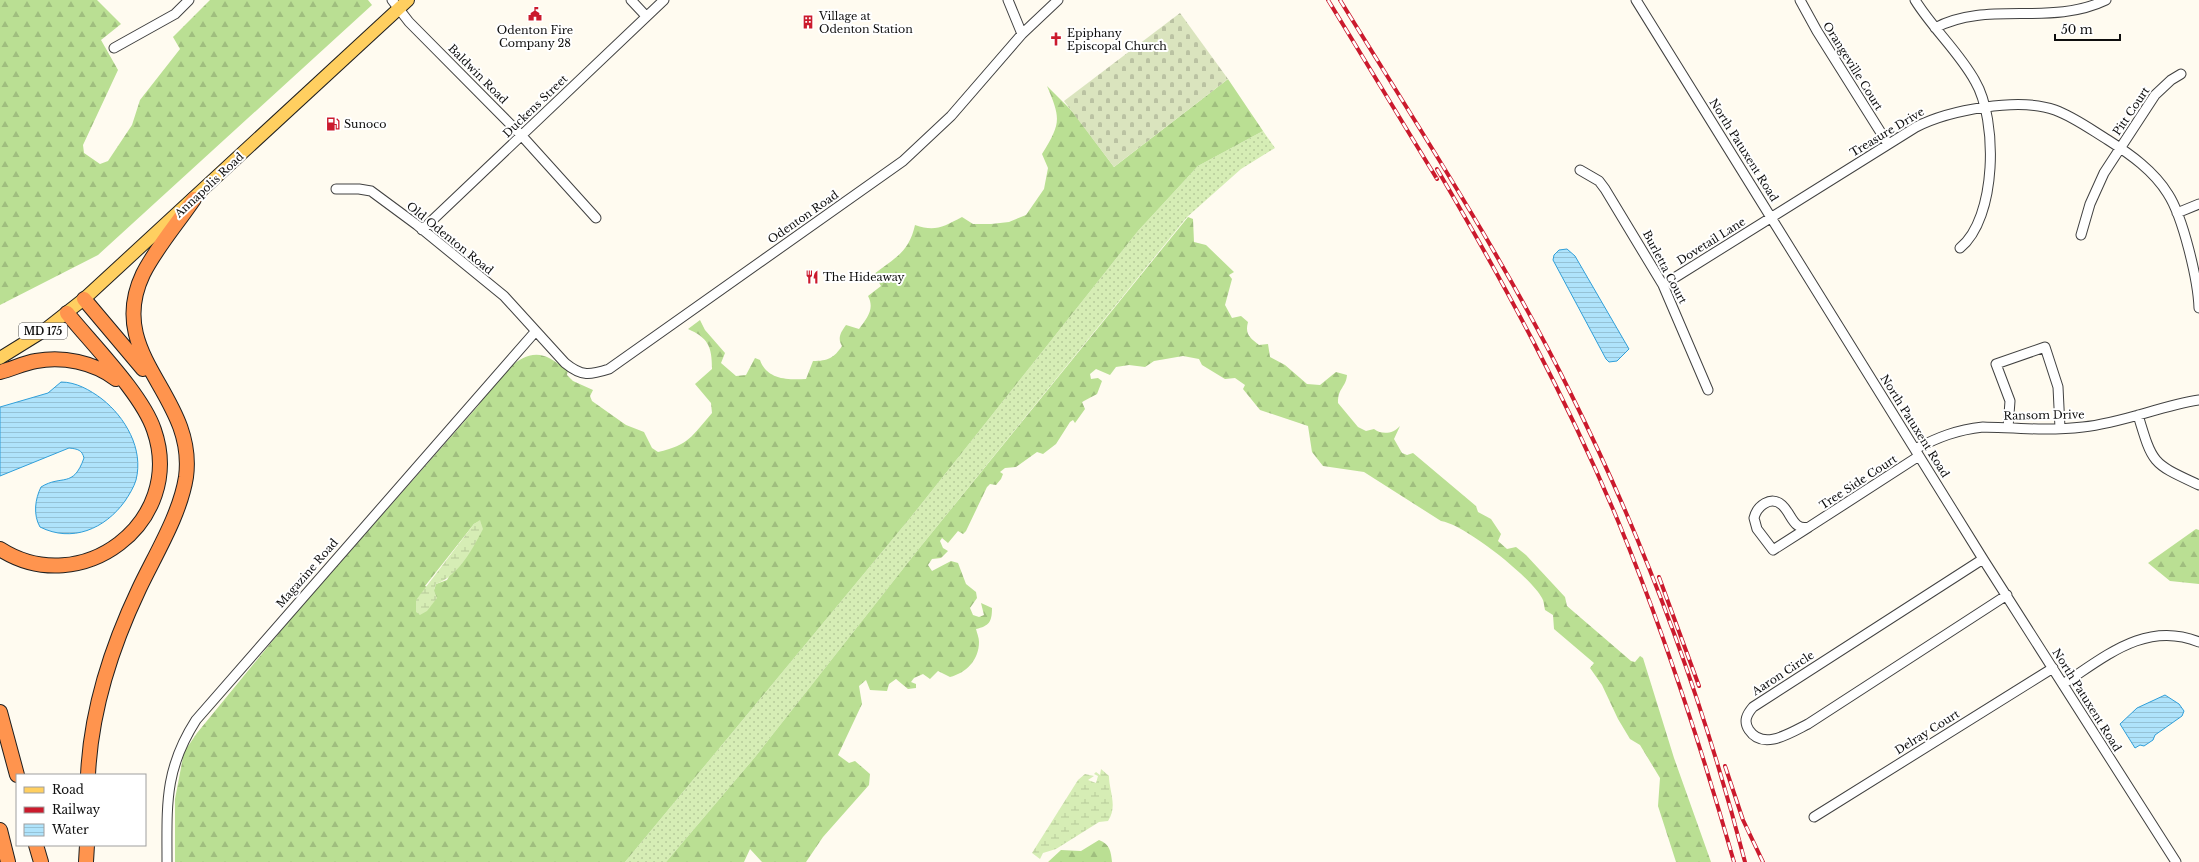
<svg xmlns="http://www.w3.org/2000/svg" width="2199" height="862" viewBox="0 0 2199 862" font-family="'Libre Baskerville',serif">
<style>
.grass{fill:url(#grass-dots)}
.forest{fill:url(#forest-firs);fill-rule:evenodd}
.wetland{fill:url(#wetland-marsh)}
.cemetery{fill:url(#cemetery-stones)}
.water{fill:url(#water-rules);stroke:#309fd9}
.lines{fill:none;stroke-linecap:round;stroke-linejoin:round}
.minor-casing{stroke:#414141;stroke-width:11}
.major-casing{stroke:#1f1f1f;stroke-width:14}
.highway-casing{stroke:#1f1f1f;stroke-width:16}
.minor{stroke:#fff;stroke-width:9}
.major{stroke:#ffcf60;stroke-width:12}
.highway{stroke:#ff944e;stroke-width:14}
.rail-casing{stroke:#cb1a2d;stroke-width:4}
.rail{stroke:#fff;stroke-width:2.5;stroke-dasharray:8;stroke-linecap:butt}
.labels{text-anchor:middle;stroke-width:4;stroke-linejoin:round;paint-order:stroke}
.shield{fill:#fff;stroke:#565656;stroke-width:1}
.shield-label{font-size:10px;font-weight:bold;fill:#0e0e0e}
.poi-label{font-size:11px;fill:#0e0e0e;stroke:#fff;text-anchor:start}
.street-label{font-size:11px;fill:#0e0e0e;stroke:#fff}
</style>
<defs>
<pattern id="grass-dots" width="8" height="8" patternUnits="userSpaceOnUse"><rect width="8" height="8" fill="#d6edb5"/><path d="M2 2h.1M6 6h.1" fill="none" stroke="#b6ca9a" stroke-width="1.8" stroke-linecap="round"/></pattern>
<pattern id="forest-firs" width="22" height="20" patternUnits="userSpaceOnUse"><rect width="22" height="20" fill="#badf93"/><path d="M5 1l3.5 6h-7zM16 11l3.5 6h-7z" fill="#9fbe7e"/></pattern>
<pattern id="wetland-marsh" width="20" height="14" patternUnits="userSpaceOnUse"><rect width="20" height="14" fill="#d6edb5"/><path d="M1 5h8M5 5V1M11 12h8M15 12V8" fill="none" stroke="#b6ca9a"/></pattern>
<pattern id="cemetery-stones" width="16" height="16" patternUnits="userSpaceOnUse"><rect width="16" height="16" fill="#dae4be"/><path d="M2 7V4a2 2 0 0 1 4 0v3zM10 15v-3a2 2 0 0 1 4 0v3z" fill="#bac2a2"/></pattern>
<pattern id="water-rules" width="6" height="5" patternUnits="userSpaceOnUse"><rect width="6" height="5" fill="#afe3fb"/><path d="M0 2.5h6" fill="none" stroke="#95c2d6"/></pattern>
</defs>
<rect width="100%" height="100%" fill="#fffbf0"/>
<path class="grass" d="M 1263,131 L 1275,148 L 1241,169 L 1187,217 L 917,551 L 755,757 L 666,862 L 625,862 L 911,517 L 1138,231 L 1198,166 Z"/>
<path class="forest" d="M 0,0 L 97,0 L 121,24 L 101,40 L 118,70 L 83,145 L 84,153 L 100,164 L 108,161 L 132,125 L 140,100 L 180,49 L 173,37 L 210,0 L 368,0 L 372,5 L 98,255 L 0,305 Z
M 1228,79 L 1263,131 L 1198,166 L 1138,231 L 911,517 L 625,862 L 175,862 L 175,799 L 184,752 L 197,733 L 288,622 L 478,406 C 490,388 518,347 544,356 C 552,358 560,366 568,370 L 567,375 L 573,381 L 593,390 L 590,396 L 592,401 L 626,425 L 644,432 L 652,448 L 658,452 C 689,445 692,436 712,413 L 711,403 L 695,384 L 712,369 C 712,346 708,338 688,329 L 700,320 L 705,330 L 725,353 L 721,363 L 736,376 L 746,375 L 755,358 L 760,360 C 767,380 788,380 806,379 L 813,361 C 828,361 834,358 842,346 C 837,338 841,332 846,325 L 859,329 C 867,318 875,309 868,296 L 881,286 L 874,274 C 895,258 909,252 915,225 C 935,232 943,227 962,217 L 973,224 L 991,224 L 1009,222 L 1026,215 L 1044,189 L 1048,168 L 1042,154 C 1061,123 1061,119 1047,86 L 1073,112 L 1114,167 ZM 480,521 L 447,580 L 436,584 L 434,590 L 425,586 L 474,524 Z
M 1188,217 L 1193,219 L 1194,242 L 1206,245 L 1234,272 L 1229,275 L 1232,279 L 1225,305 L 1232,318 L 1241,316 L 1248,322 C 1245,334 1249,337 1259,345 L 1268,344 L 1270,357 L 1285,365 L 1307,384 L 1320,385 L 1336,372 L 1347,375 C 1346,388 1338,387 1338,403 L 1358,427 L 1366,431 L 1374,429 C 1382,435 1393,434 1400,426 L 1394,439 L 1402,453 L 1407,455 L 1413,453 L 1476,506 L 1478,512 L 1491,519 L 1501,534 L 1498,541 L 1507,549 L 1516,547 L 1526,555 L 1565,597 L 1567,606 L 1631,661 L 1635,662 L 1640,656 L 1643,658 L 1674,758 L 1711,862 L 1676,862 L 1658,806 L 1660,778 L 1640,745 L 1630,739 L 1618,719 L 1602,685 L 1590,668 L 1594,663 L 1554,629 L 1553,615 L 1545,610 C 1544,606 1544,601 1542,598 C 1531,577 1464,524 1441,521 L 1364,472 L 1323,466 L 1312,452 L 1308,426 L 1260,410 L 1243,389 L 1245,385 L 1235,378 L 1225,379 L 1202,365 L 1199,359 L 1183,356 L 1154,361 L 1145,367 L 1129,365 L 1116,367 L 1110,375 L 1096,369 L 1090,374 L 1091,379 L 1098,378 L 1102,381 L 1097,394 L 1082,402 L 1085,409 L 1075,423 L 1073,420 L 1070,422 L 1056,444 L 1043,454 L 1037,452 L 1016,467 L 1005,468 L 1000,472 L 1003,474 L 1001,479 L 996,485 L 990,484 L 987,487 L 966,531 L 963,534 L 958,531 L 948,543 L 942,538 L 940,541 L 943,548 L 948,551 L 941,558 L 932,559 L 928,565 L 932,571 L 951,561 L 958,563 L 966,584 L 976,592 L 977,598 L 970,608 L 973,615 L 979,617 L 984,615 L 981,603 L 992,608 C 992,622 989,626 976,629 C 977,633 979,638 979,642 C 979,660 966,673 950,677 L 938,671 L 930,679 L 923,674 L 914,678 L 911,682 L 916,684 L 916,688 L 908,689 L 896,679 L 889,684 L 887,691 L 870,690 L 866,680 L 859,686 L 862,704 L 838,755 L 849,763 L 855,761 L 870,774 L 869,785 L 823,837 L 806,862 L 762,862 L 750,849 L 744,862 L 666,862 L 755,757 L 917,551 Z
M 2196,529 L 2199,530 L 2199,584 L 2170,581 L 2148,563 Z
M 1099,840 C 1110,844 1111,852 1112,862 L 1048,862 L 1061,850 L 1081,851 Z"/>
<path class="wetland" d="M 480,520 L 483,529 C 472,550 459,575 436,584 L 434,590 L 437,598 L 427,611 L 420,615 L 416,612 L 416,600 L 474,524 Z
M 1101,769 L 1109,776 C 1109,791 1118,806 1108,821 L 1099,822 L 1056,849 L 1043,853 L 1040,859 L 1032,853 L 1078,780 L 1085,774 L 1094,776 L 1088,780 L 1096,783 L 1098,776 L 1094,774 L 1096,772 L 1100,775 Z"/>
<path class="cemetery" d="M 1180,13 L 1228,79 L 1114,167 L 1064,101 Z"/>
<path class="water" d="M 1567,249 L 1575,256 L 1629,349 L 1617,361 L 1609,362 L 1606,359 L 1553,260 L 1554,255 L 1559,250 Z
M 61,382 C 76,382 90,390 102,399 C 125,417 144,449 136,480 C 134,487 129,495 125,501 C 105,529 72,543 40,527 C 33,515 35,499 41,487 C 62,474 73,489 84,458 C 82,450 78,449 69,448 L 0,476 L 0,407 L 48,393 Z
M 2165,695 L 2179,704 L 2184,711 L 2182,716 L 2155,735 L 2153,740 L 2144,746 L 2140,745 L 2135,748 L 2120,724 L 2137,708 Z"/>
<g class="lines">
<g class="minor-casing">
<path id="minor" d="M 392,0 L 409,22 L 522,136 L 596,218
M 631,0 L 646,16
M 1008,0 L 1022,34
M 1636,0 L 1983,559 L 2176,862
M 1800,0 L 1817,31 L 1888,144
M 1915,0 C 1933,29 1959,52 1975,81 C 1998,120 1997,218 1960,248
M 1935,28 C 1988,0 2050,27 2106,0
M 114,48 L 175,14 L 189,0
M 1580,170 L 1599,181 L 1605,189 L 1663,285 L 1708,390
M 336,189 L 359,189 L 371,191 L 417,225 L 504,296 L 565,363 C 582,377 590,375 609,369 L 903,161 L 951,116 L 1022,34 L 1058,0
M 2177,213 L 2199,204
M 422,230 L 664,0
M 2081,235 L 2090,204 L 2104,173 L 2155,95 L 2171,80 L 2181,74
M 1663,285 L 1916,127 C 1949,110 2019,97 2055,110 C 2074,117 2090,129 2108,140 C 2130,154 2154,171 2168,194 C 2183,217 2198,280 2199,308
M 2138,415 C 2153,465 2152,463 2199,485
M 2008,428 L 2010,401 L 1996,364 L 2045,347 L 2058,387 L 2060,428
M 1915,449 C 1939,437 1956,430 1983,427 C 2016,428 2050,431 2083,427 C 2123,423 2160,406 2199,400
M 1809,527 L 1773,550 L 1757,529 L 1754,518 C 1757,506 1771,495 1782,505 C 1792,514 1793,531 1809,527 L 1919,456
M 1983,559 L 1753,707 C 1747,714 1743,721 1749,730 C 1763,751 1790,733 1808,724 L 2007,595
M 2063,684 C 2105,657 2146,620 2199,642
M 1814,817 L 2053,668
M 167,862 C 167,805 164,770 196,720 L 535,332"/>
</g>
<g class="major-casing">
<path id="major" d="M 0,358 L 42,332 L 84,299 L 408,0"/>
</g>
<g class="highway-casing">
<path id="highway" d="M 84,299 L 143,369
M 0,372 C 12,369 24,363 36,361 C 63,356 93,362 116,379
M 0,549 C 81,601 186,522 154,430 C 142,394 92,344 67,313
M 0,712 L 17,775
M 88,775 C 91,710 111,648 139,589 C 155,555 180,515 186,477 C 197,395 104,356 143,274 C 156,248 177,224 194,199
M 0,830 L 8,862
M 36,845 L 41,862
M 86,862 L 87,845"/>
</g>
<use href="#minor" class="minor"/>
<use href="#major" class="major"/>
<use href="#highway" class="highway"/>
<g class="rail-casing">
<path id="rail" d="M 1328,0 L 1437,179
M 1340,0 C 1420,130 1504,258 1571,394 C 1646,544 1703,700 1745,862
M 1437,169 C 1504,283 1567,399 1618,521 C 1664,632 1701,746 1734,862
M 1659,577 L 1699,686
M 1725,766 L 1743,820 L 1763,862"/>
</g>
<use href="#rail" class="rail"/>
</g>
<defs>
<g id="civic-bare" transform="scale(1.08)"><path d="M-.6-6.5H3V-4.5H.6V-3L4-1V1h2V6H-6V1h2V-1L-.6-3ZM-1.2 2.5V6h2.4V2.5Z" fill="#cb1a2d" stroke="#fff" stroke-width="2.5" paint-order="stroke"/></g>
<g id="building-bare" transform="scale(1.08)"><path d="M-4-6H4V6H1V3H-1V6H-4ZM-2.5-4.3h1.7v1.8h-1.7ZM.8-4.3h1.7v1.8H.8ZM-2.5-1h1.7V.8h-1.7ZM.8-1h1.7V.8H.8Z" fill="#cb1a2d" stroke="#fff" stroke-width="2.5" paint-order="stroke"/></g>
<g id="church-bare" transform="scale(1.08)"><path d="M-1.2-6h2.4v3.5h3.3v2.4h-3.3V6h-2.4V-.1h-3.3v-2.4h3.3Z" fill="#cb1a2d" stroke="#fff" stroke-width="2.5" paint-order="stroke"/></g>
<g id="fuel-bare" transform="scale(1.08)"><path d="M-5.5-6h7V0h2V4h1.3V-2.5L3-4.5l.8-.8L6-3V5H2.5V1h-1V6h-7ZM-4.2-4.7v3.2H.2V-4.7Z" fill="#cb1a2d" stroke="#fff" stroke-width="2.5" paint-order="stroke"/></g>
<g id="restaurant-bare" transform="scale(1.08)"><path d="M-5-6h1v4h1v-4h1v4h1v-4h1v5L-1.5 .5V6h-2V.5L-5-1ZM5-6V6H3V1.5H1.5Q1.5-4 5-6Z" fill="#cb1a2d" stroke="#fff" stroke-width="2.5" paint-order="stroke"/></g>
</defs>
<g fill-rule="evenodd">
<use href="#civic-bare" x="535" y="14"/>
<use href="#building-bare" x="808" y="22"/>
<use href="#church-bare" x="1056" y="39"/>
<use href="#fuel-bare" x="333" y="124"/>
<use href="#restaurant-bare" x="812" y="277"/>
</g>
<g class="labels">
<rect class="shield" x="19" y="323" width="48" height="16" rx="3"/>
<g class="shield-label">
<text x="43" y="335">MD 175</text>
</g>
<g class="poi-label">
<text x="819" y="20">Village at<tspan x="819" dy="13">Odenton Station</tspan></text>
<text x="535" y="34" text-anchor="middle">Odenton Fire<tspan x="535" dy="13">Company 28</tspan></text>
<text x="1067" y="37">Epiphany<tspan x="1067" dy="13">Episcopal Church</tspan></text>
<text x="344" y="128">Sunoco</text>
<text x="823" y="281">The Hideaway</text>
</g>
<g class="street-label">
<text transform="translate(1853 66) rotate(58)" y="4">Orangeville Court</text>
<text transform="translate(478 74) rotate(45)" y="4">Baldwin Road</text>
<text transform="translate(535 106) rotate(-44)" y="4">Duckens Street</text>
<text transform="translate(2131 111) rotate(-56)" y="4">Pitt Court</text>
<text transform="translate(1887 132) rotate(-31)" y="4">Treasure Drive</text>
<text transform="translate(1744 150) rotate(58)" y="4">North Patuxent Road</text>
<text transform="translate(209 185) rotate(-43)" y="4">Annapolis Road</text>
<text transform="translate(803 217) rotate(-35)" y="4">Odenton Road</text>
<text transform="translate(450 238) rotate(39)" y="4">Old Odenton Road</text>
<text transform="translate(1711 241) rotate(-32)" y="4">Dovetail Lane</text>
<text transform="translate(1665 267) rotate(62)" y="4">Burletta Court</text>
<text transform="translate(2044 415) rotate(-1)" y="4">Ransom Drive</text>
<text transform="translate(1915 426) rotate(58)" y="4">North Patuxent Road</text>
<text transform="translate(1858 482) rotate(-33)" y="4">Tree Side Court</text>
<text transform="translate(307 573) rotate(-49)" y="4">Magazine Road</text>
<text transform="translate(1783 673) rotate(-33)" y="4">Aaron Circle</text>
<text transform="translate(2087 700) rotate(58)" y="4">North Patuxent Road</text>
<text transform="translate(1927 732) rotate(-32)" y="4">Delray Court</text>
</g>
</g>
<rect x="16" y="774" width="130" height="72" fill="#ffffff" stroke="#9f9f9f"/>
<rect x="24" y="787" width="20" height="6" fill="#ffcf60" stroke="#9f9f9f"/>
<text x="52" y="794" font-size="12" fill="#0e0e0e">Road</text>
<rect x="24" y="807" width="20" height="6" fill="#cb1a2d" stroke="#9f9f9f"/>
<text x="52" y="814" font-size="12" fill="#0e0e0e">Railway</text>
<rect x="24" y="824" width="20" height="12" fill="url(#water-rules)" stroke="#9f9f9f"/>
<text x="52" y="834" font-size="12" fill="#0e0e0e">Water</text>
<path d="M2055 34v6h65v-6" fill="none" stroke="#0e0e0e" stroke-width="2"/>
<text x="2061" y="34" font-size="12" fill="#0e0e0e" stroke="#ffffff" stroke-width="3" paint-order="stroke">50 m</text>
</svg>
